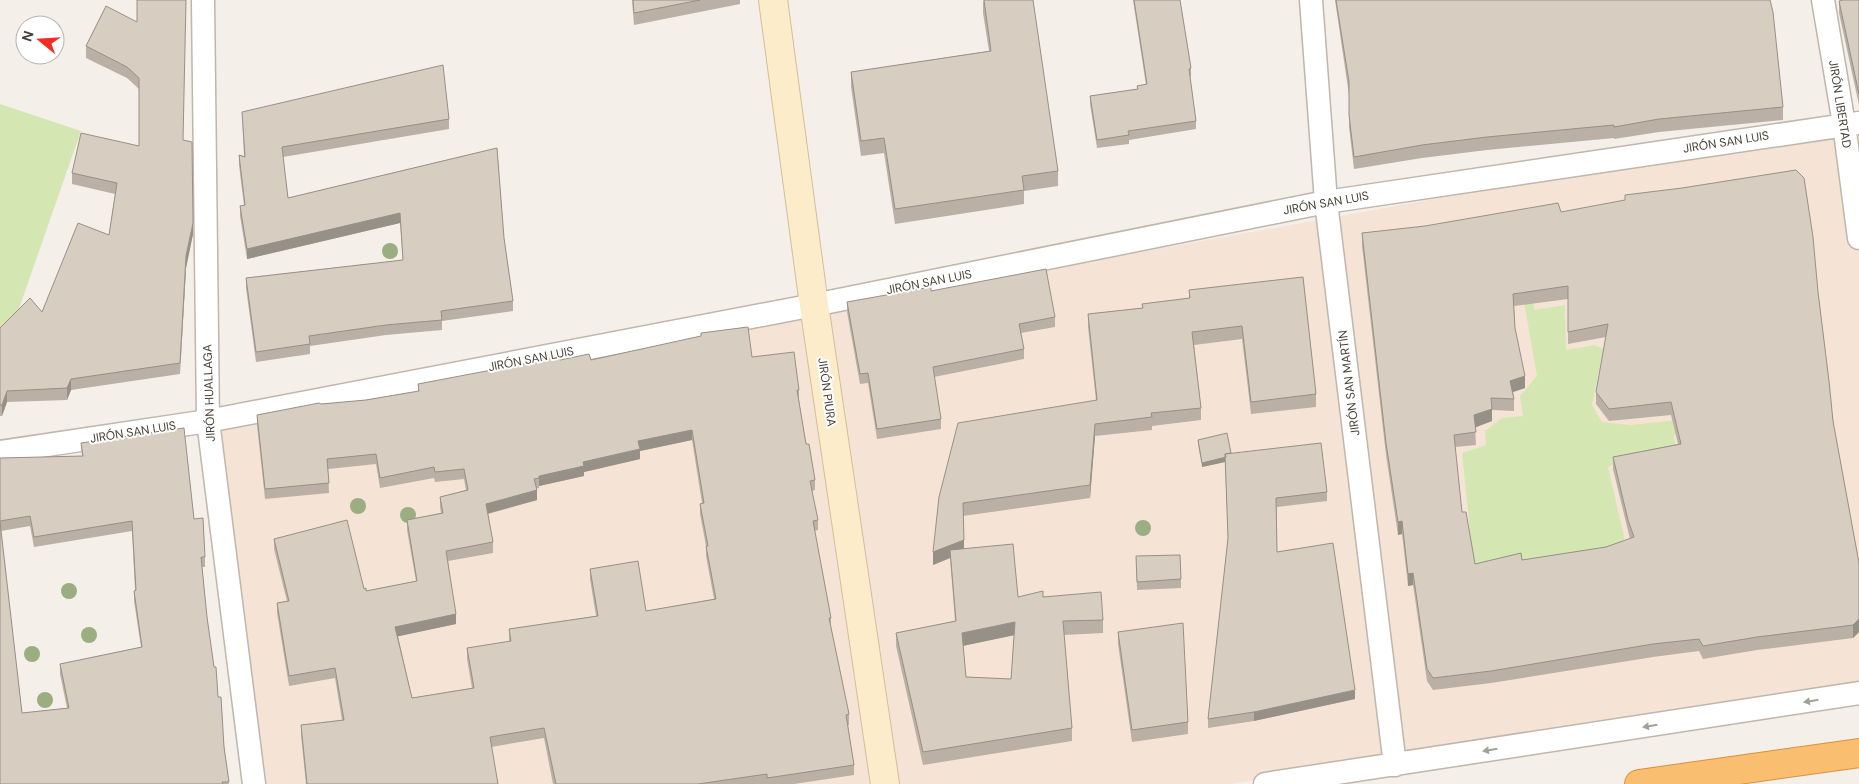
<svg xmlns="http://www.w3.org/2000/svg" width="1859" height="784" viewBox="0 0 1859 784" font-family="'DM Sans',sans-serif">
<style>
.commercial{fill:#f5e4d5}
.green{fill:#d4e7b3}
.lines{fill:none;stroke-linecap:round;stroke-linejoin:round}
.street-casing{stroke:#bfb6ac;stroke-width:25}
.secondary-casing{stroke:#d2be9a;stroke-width:30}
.highway-casing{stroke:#d9913e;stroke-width:30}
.street{stroke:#fff;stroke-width:22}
.secondary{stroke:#fdecca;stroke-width:28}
.highway{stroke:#f9be6f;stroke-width:28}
.tree{fill:#9aae81}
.wall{fill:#bab0a6;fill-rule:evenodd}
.shaded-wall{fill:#979087}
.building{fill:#d8cdc1;stroke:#979087;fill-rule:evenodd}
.oneway{fill:#a3a09b}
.labels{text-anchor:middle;stroke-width:4;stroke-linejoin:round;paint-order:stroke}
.street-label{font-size:12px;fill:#474037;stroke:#fff}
</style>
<rect width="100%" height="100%" fill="#f4efe9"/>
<path class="commercial" d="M 1859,122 L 1859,689 L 1230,784 L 254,784 L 208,421 Z"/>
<path class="green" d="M 0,104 L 81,131 L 7,343 L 0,341 Z
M 1521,285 L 1533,291 L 1534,310 L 1565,305 L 1566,350 L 1595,345 L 1603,349 L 1592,405 L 1602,422 L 1630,425 L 1697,418 L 1735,425 L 1674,435 L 1676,452 L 1622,460 L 1608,467 L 1626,545 L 1545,556 L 1474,571 L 1462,453 L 1486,445 L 1485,431 L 1502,418 L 1523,416 L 1520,396 L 1537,376 Z"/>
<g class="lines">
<g class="street-casing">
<path id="street" d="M 203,0 L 208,421 L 254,784
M 1311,0 L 1326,202 L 1395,765
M 1823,0 L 1844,124 L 1859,238
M 0,452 L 208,421 L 814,305 L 1326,202 L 1859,123
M 1265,784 L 1859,693"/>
</g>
<g class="secondary-casing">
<path id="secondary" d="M 773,0 L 814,305 L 885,784"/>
</g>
<g class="highway-casing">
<path id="highway" d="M 1639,784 L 1859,753"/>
</g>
<use href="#street" class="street"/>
<use href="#secondary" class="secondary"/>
<use href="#highway" class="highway"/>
</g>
<g class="tree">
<circle cx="390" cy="251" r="8"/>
<circle cx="358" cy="506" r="8"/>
<circle cx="408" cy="515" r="8"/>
<circle cx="1143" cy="528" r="8"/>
<circle cx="69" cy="591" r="8"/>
<circle cx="89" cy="635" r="8"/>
<circle cx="32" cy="654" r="8"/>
<circle cx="45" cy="700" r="8"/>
</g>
<path class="wall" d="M 632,0 L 740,0 L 740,4 L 634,25 Z
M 983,0 L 1058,171 L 1058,186 L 1024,191 L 1024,204 L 895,224 L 884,153 L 861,156 L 851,87 L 851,72 L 989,51 L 983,13 Z
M 1133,0 L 1180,0 L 1191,68 L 1191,76 L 1190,77 L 1196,121 L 1196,129 L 1129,140 L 1129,144 L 1097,148 L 1090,104 L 1090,96 L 1137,89 L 1146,85 Z
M 1335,0 L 1770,0 L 1783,107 L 1783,120 L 1659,132 L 1614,139 L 1614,138 L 1487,150 L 1422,158 L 1354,169 L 1349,127 L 1349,95 Z
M 1859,0 L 1859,105 L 1839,13 L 1839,1 Z
M 106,6 L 183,140 L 193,234 L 186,268 L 180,374 L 71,390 L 67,400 L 7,402 L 2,416 L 0,416 L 0,328 L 42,312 L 109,235 L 115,194 L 72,184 L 72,173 L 139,146 L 139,89 L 127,78 L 86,58 L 86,46 Z
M 242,112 L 449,119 L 449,129 L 283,157 L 288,198 L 497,148 L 504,238 L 513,301 L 513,311 L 442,321 L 442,330 L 386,335 L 310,346 L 310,354 L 256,362 L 246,288 L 246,278 L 403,260 L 400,223 L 247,259 L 240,216 L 240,206 L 244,205 L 239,165 L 239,155 L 244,156 Z
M 1561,212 L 1818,292 L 1833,421 L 1859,563 L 1859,632 L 1853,638 L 1757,650 L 1703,659 L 1699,651 L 1653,657 L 1491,683 L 1433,690 L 1427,681 L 1413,585 L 1408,586 L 1402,534 L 1398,535 L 1386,455 L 1362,246 L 1362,233 ZM 1568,299 L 1568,344 L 1606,337 L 1596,392 L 1596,404 L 1609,421 L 1671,415 L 1678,444 L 1613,457 L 1613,469 L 1630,539 L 1606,547 L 1522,560 L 1475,564 L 1462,512 L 1455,447 L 1476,445 L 1475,427 L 1492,421 L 1492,410 L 1514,411 L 1514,399 L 1513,392 L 1525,388 L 1515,328 L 1514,306 Z
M 1303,277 L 1316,394 L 1316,407 L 1251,414 L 1242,339 L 1194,345 L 1201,408 L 1201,420 L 1152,426 L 1152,430 L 1095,436 L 1090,498 L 963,516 L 964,548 L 1018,597 L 1043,597 L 1103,620 L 1103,633 L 1064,635 L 1072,728 L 1072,741 L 923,765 L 896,646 L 896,633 L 955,621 L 950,558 L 933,565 L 939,497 L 1096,400 L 1088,327 L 1088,314 L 1142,308 L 1142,304 L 1189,298 L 1189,290 ZM 1014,635 L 1011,679 L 966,677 L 963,646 Z
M 931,291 L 1055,317 L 1055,327 L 1021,333 L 1024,349 L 1024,359 L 934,377 L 941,419 L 941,429 L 877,439 L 868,383 L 860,384 L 847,312 L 847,302 Z
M 752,357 L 799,390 L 799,400 L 806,444 L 815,480 L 815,490 L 812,491 L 818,520 L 818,530 L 814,531 L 831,618 L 831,627 L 849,714 L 849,725 L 848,725 L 854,765 L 854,775 L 794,784 L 553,784 L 544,738 L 491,747 L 498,784 L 306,784 L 301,735 L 301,725 L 342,720 L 335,678 L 289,686 L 277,613 L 277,603 L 287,601 L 274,549 L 274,539 L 364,589 L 366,591 L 416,581 L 407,530 L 407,520 L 441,513 L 440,507 L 440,497 L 466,490 L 464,479 L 435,482 L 434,478 L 380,488 L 376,464 L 328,469 L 329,493 L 265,499 L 257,425 L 257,415 L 321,404 L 366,400 L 418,391 L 418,384 L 560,360 ZM 692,440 L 702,503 L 700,504 L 700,514 L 706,546 L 706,556 L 714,599 L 646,611 L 590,569 L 590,579 L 596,616 L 509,629 L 509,642 L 467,648 L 467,659 L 472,688 L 412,698 L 398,636 L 456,624 L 448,561 L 493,553 L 493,542 L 488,514 L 537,500 L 537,488 L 539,488 L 539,486 L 584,476 L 584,472 L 640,459 L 640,451 Z
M 1198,440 L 1327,492 L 1327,501 L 1277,507 L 1277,552 L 1355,699 L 1254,721 L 1208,728 L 1208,719 L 1228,540 L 1225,462 L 1202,467 L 1198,444 Z
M 81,443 L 194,519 L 205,557 L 205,567 L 202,567 L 207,617 L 218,697 L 229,784 L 0,784 L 0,458 L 82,456 ZM 30,526 L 34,547 L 132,531 L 135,590 L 134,591 L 134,601 L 141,647 L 60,664 L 60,674 L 67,708 L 22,713 L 1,531 Z
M 1136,556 L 1181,579 L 1181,588 L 1137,590 Z
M 1118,632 L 1188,722 L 1188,734 L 1132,742 L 1118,644 Z"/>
<path class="shaded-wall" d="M 400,213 L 400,223 L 247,259 L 247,249 Z
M 193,223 L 193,234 L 186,268 L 180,374 L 186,256 Z
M 1525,376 L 1525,388 L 1510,393 L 1510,381 Z
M 71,379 L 71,390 L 67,400 L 67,388 Z
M 7,391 L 7,402 L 2,416 L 2,405 Z
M 1492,409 L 1492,421 L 1474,428 L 1474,415 Z
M 1095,424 L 1095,436 L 1090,498 L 1090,485 Z
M 692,430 L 692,440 L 640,451 L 640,459 L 584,472 L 584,476 L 539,486 L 539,476 L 583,462 L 638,441 Z
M 1225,457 L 1225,462 L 1202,467 L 1202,463 Z
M 537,490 L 537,500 L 486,514 L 486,504 Z
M 1402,521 L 1402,534 L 1398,535 L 1398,522 Z
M 964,540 L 964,552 L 950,550 L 950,558 L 933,565 L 933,552 Z
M 1413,573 L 1413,585 L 1408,586 L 1408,574 Z
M 456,614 L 456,624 L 395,637 L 395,627 Z
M 1859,619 L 1859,632 L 1853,638 L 1853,625 Z
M 1015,622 L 1015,635 L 962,646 L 962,633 Z
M 1355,690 L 1355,699 L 1254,721 L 1254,712 Z"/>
<path class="building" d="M 137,0 L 186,0 L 183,140 L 192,142 L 193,223 L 186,256 L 180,363 L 71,379 L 67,388 L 7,391 L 2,405 L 0,405 L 0,328 L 30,298 L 42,312 L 78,223 L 109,235 L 117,183 L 72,173 L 81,133 L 139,146 L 139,78 L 127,67 L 86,46 L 106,6 L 137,22 Z
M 633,0 L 700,0 L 634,13 Z
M 984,0 L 1033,0 L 1058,171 L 1022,176 L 1024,190 L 895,209 L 884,138 L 861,141 L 851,72 L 991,51 Z
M 1134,0 L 1180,0 L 1191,68 L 1189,69 L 1196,121 L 1128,131 L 1129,135 L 1097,140 L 1090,96 L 1138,89 L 1137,86 L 1147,84 Z
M 1336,0 L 1770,0 L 1773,12 L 1783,107 L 1659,119 L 1614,127 L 1614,125 L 1487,137 L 1422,145 L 1354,157 L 1349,115 L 1349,82 Z
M 1843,0 L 1859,0 L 1859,94 L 1839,1 Z
M 443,65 L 449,119 L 282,147 L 288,198 L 497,148 L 504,238 L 513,301 L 441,311 L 442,320 L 386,325 L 309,336 L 310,344 L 256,352 L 246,278 L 403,260 L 400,213 L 247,249 L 240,206 L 245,205 L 239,155 L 245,157 L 242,112 Z
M 1796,170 L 1804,178 L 1813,237 L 1818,292 L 1829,381 L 1833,421 L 1859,563 L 1859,619 L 1853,625 L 1757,637 L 1703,646 L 1699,639 L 1653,644 L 1491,671 L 1433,678 L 1427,669 L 1413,573 L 1408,574 L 1402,521 L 1398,522 L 1386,443 L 1362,233 L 1425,226 L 1558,203 L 1561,212 L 1625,200 L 1625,195 L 1682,188 ZM 1568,286 L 1568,332 L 1608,324 L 1596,392 L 1609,409 L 1671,402 L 1681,444 L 1613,457 L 1628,520 L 1634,537 L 1606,547 L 1522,560 L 1521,553 L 1475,564 L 1466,512 L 1462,512 L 1454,435 L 1476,432 L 1474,415 L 1492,409 L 1491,398 L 1514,399 L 1510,381 L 1525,376 L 1515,328 L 1513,294 Z
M 1046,269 L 1055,317 L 1019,324 L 1024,349 L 933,367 L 941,419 L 877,429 L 868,373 L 860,374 L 847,302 L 931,287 L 931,291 Z
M 1303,277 L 1316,394 L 1251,402 L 1242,326 L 1192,332 L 1201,408 L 1151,413 L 1152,417 L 1095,424 L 1090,485 L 963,503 L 964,540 L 933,552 L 939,497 L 958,423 L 1097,400 L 1088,314 L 1143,308 L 1142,304 L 1190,298 L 1189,290 Z
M 748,327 L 752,357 L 794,352 L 799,390 L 797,390 L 806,444 L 809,444 L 815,480 L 810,481 L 818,520 L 813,521 L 831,618 L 829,618 L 849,714 L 846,715 L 854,765 L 767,778 L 767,774 L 698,784 L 556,784 L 544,728 L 490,737 L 498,784 L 307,784 L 301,725 L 344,720 L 335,668 L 289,676 L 277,603 L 289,601 L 274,539 L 347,520 L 364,589 L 366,588 L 366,591 L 417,581 L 407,520 L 443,513 L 440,497 L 468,490 L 464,469 L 435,472 L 434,467 L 380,478 L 376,454 L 327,459 L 329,483 L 265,489 L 257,415 L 319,403 L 321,404 L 366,400 L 419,391 L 418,384 L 560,357 L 560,360 L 589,354 L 591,360 L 701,336 L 701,333 ZM 692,430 L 704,503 L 700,504 L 708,546 L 706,546 L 716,599 L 646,611 L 638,561 L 590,569 L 598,616 L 509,629 L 511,641 L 467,648 L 474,688 L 412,698 L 395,627 L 456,614 L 446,551 L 493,542 L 486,504 L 537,490 L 534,479 L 539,478 L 539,476 L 584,466 L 583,462 L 640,449 L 638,441 Z
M 184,428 L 194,519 L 203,518 L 205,557 L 201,557 L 207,617 L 214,667 L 216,667 L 218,697 L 221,697 L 224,747 L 229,782 L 222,782 L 223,784 L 0,784 L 0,522 L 22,713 L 69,708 L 60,664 L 142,647 L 134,591 L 136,590 L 132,521 L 34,537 L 30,516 L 0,521 L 0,458 L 83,456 L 81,443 Z
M 1227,433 L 1231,453 L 1225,454 L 1226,457 L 1202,463 L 1198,440 Z
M 1321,443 L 1327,492 L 1276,498 L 1277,552 L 1333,543 L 1355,690 L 1254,712 L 1208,719 L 1228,538 L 1225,454 Z
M 1013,544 L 1018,597 L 1043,591 L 1043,597 L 1101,592 L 1103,620 L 1063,621 L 1072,728 L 923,752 L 896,633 L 956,621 L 950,550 ZM 1015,622 L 1011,679 L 966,677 L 962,633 Z
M 1180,555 L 1181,579 L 1137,582 L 1136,556 Z
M 1183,623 L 1188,722 L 1132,730 L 1118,632 Z"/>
<defs><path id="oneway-solid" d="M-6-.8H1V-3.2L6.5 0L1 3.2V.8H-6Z" transform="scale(1.25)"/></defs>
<g class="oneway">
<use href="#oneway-solid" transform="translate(1811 701) rotate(171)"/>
<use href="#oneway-solid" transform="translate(1650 726) rotate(171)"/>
<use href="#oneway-solid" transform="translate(1490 750) rotate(171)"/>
</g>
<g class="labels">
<g class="street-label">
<text transform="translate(1840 104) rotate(81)" y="4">JIRÓN LIBERTAD</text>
<text transform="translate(1726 142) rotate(-9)" y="4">JIRÓN SAN LUIS</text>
<text transform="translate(1326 203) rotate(-10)" y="4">JIRÓN SAN LUIS</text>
<text transform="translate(929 282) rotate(-11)" y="4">JIRÓN SAN LUIS</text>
<text transform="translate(531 359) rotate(-11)" y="4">JIRÓN SAN LUIS</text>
<text transform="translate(1349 383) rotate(-97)" y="4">JIRÓN SAN MARTÍN</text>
<text transform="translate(827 392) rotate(82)" y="4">JIRÓN PIURA</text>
<text transform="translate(209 393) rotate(-92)" y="4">JIRÓN HUALLAGA</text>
<text transform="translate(133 432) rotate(-9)" y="4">JIRÓN SAN LUIS</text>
</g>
</g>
<g transform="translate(40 40) rotate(288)"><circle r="24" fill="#ffffff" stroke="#b5b3af"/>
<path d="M0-4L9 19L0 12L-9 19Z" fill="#f32d21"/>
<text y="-8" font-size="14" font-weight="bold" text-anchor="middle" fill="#474037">N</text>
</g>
</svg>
